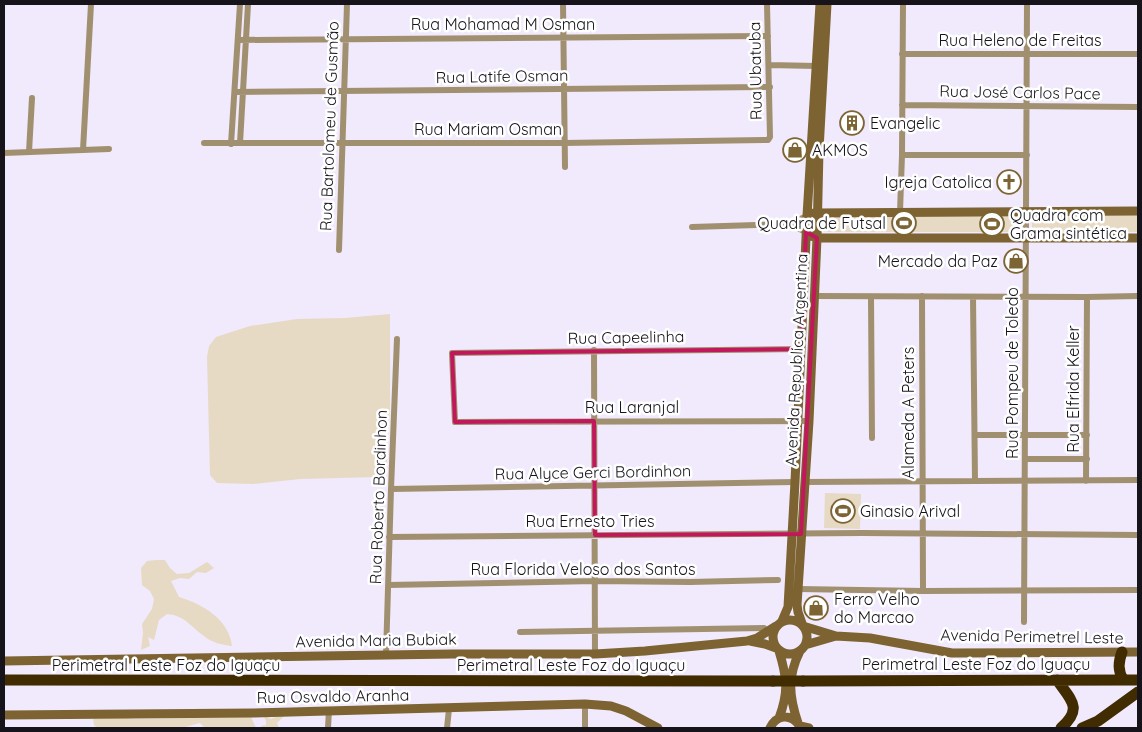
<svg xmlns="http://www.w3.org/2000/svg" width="1142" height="732" viewBox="0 0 1142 732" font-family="Quicksand,sans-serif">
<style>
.green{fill:#e7dac4}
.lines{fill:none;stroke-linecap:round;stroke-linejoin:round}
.street{stroke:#a19070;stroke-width:6}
.secondary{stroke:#7c6331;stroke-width:9}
.highway{stroke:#402c00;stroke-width:11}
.highway-bridge{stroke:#402c00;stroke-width:11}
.marked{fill:none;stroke:#c2185b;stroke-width:4;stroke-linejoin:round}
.labels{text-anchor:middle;stroke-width:5;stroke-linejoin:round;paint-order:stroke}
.street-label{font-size:16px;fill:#16131b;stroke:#fff}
.poi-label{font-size:16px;fill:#16131b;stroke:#fff;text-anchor:start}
</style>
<rect width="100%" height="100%" fill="#f1e9fc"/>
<path class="green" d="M 1138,215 L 1138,232 L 1032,231 L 1032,216 Z
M 823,216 L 1021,216 L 1021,232 L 824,232 Z
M 390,314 L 390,411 L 387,434 L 387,468 L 380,477 L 300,479 L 253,484 L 217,483 L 210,475 L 207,357 L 209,346 L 216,337 L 250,326 L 297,319 L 345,318 Z
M 825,493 L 861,494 L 860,529 L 824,528 Z
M 156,560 L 165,560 L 170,568 L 177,574 L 189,573 L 207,562 L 214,568 L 206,573 L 197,572 L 189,579 L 180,578 L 171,581 L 179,597 C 202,604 229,619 232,646 C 225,645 218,644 212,641 C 195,633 187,615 167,614 L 159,620 L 154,640 L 148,637 L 150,646 L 141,650 L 143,633 L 142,624 L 152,609 L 154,599 L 150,591 L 142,585 L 141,568 L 147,561 Z
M 279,715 L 284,716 L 277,723 L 279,728 L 262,728 L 261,726 L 266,725 L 266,721 L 264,717 L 265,716 L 271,719 Z
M 125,717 L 133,719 L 251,717 L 256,728 L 205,728 L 200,723 L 182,728 L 97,728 L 94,725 L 93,719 Z"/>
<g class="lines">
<path class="street" d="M 563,4 L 565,167
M 238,40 L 768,36
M 902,54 L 1138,54
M 769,65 L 816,66
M 235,92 L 770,87
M 902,105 L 1138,107
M 204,143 L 564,143 L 768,140 L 770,137 L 767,4
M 240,143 L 248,4
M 231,144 L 240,4
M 83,150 L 91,4
M 29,152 L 32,98
M 4,153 L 109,149
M 902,155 L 1027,155
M 900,212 L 902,155 L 903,4
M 789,224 L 806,232
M 692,227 L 789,224 L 807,216
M 339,250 L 347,4
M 814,296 L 1087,297 L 1138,296
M 922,296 L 923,591
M 871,297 L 872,438
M 973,297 L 975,481
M 801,349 L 452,353 L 455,422 L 809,421
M 594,350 L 595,654
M 975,435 L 1087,435
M 1025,459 L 1087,459
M 1086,481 L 1087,297
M 805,482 L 1138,480
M 391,489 L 795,482
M 389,537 L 862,533 L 1138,535
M 388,585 L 595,581 L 690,582 L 778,580
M 798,589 L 923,591 L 1138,590
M 1024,622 L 1027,4
M 520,632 L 764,628
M 386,655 L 391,489 L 397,339
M 328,728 L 329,710
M 447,728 L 449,709
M 585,728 L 585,704"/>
<path class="secondary" d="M 827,4 L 819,150 L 817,238 L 809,421 L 797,605 L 798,612 L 803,626 L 836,636 L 870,638 L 952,653 L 1138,652
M 814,213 L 1138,211
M 811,236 L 817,238 L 1138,238
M773 637a17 17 0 1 1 34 0a17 17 0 1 1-34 0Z
M 782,621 L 788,607 L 795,482 L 807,216 L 820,4
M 750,641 L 765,644 L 776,648
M 805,645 L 836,636
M 4,661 L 452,654 L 595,654 L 645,651 L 747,641 L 757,638 L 776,626
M 4,715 L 254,713 L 585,704 L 611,706 L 626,711 L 658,728
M 779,718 C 789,692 787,677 779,651
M 798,723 C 789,696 787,677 800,651
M 800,726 L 809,728
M 770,728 C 776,715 790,713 799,725"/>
<path class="highway" d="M 1122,652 C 1118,663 1118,670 1123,680
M 4,680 L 773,681
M 1057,680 C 1070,699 1084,708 1061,728
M 803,681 L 1138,680
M 1082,728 L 1098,721 L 1138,692"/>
<path class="highway-bridge" d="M 773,681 L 803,681"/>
</g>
<path class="marked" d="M 806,232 L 817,238 L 801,534 L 595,535 L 594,421 L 455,422 L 452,353 L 801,349 Z"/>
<defs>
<g id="building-ring" transform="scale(1.25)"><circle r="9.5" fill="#fff" stroke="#7c6434" stroke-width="1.5"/><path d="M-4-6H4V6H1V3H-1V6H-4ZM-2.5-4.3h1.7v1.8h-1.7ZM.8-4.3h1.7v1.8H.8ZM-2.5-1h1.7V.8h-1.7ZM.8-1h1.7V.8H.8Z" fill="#7c6434"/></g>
<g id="shop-ring" transform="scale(1.25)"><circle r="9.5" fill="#fff" stroke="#7c6434" stroke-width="1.5"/><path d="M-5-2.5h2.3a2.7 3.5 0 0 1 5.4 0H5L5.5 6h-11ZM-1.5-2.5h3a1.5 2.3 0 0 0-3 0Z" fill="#7c6434"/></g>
<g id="church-ring" transform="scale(1.25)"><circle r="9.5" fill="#fff" stroke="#7c6434" stroke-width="1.5"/><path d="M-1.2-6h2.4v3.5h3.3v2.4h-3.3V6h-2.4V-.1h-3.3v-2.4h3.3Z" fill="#7c6434"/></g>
<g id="stadium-ring" transform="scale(1.25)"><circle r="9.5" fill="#fff" stroke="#7c6434" stroke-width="1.5"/><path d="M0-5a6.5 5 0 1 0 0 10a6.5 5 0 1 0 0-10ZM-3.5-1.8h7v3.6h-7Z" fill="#7c6434"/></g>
</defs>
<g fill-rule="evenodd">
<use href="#building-ring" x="852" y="123"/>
<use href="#shop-ring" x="795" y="150"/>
<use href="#church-ring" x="1009" y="182"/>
<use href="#stadium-ring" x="904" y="223"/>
<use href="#stadium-ring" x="992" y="224"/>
<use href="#shop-ring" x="1016" y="261"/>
<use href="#stadium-ring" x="843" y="511"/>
<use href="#shop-ring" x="816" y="608"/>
</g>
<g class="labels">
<g class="street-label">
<text x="503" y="30">Rua Mohamad M Osman</text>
<text x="1020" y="46">Rua Heleno de Freitas</text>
<text transform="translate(755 71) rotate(-91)" y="6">Rua Ubatuba</text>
<text transform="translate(502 76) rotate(-1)" y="6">Rua Latife Osman</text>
<text transform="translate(1020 92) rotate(1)" y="6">Rua José Carlos Pace</text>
<text transform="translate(329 126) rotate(-88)" y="6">Rua Bartolomeu de Gusmão</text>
<text x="488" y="135">Rua Mariam Osman</text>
<text transform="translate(626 337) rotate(-1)" y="6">Rua Capeelinha</text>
<text transform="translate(796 360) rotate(-87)" y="6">Avenida Republica Argentina</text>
<text transform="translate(1012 373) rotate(-90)" y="6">Rua Pompeu de Toledo</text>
<text transform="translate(1073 389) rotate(-90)" y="6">Rua Elfrida Keller</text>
<text x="632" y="413">Rua Laranjal</text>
<text transform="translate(908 413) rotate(-90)" y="6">Alameda A Peters</text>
<text transform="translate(593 472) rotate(-1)" y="6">Rua Alyce Gerci Bordinhon</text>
<text transform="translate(378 497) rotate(-88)" y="6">Rua Roberto Bordinhon</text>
<text x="590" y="527">Rua Ernesto Tries</text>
<text x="583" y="575">Rua Florida Veloso dos Santos</text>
<text transform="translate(1032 636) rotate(1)" y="6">Avenida Perimetrel Leste</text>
<text transform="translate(376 640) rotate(-1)" y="6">Avenida Maria Bubiak</text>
<text x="976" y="670">Perimetral Leste Foz do Iguaçu</text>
<text x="166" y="671">Perimetral Leste Foz do Iguaçu</text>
<text x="571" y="671">Perimetral Leste Foz do Iguaçu</text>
<text transform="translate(333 696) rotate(-1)" y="6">Rua Osvaldo Aranha</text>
</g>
<g class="poi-label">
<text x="870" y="129">Evangelic</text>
<text x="812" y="156">AKMOS</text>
<text x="992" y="188" text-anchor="end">Igreja Catolica</text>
<text x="1010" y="221">Quadra com<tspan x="1010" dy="18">Grama sintética</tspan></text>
<text x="886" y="229" text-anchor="end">Quadra de Futsal</text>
<text x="998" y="267" text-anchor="end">Mercado da Paz</text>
<text x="860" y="517">Ginasio Arival</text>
<text x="834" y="605">Ferro Velho<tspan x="834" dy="18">do Marcao</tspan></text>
</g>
</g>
<rect width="1142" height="732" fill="none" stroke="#16131b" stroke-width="10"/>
</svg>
